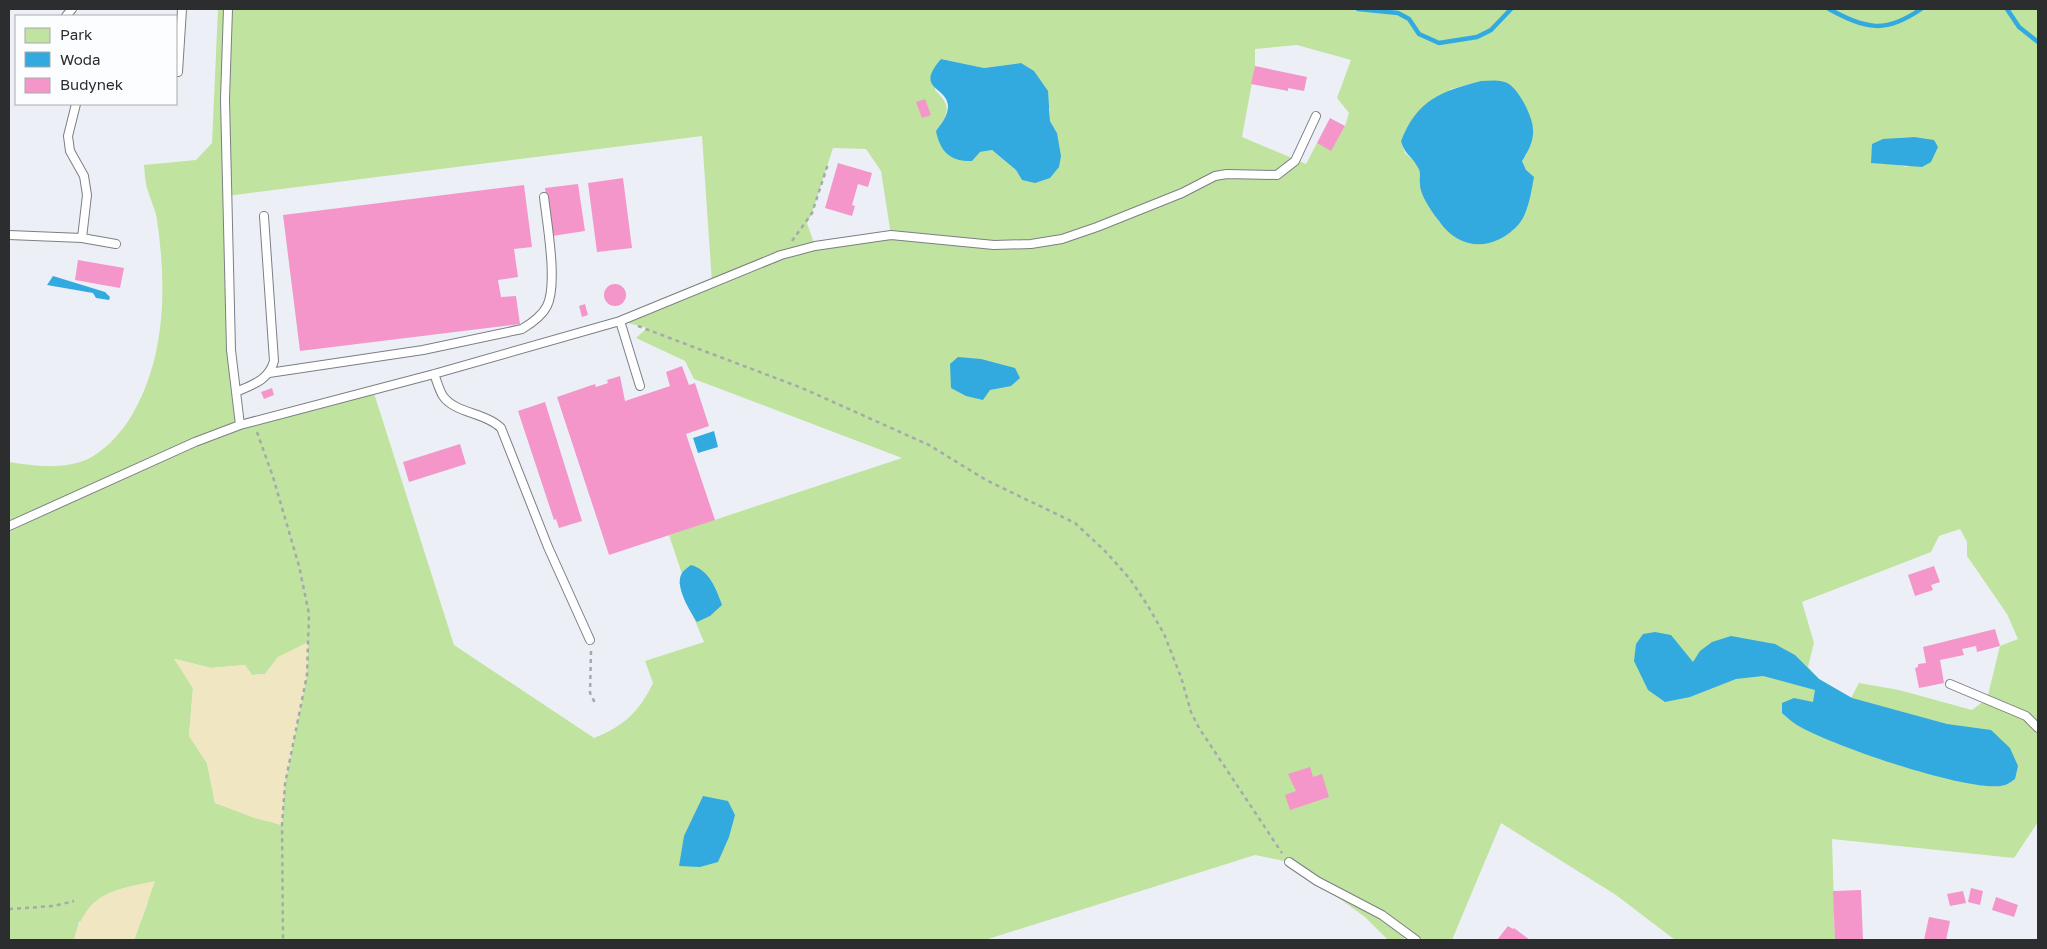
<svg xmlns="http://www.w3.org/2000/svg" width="2047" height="949" viewBox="0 0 2047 949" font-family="'Golos Text',sans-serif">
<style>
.green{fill:#c0e39f;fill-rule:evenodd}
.sand{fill:#f0e6c1}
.water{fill:#33aadf}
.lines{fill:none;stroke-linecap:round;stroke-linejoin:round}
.stream{stroke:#33aadf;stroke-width:4.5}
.building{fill:#f496c9}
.lane-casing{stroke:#7b7f84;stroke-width:10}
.path{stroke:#a5a9ad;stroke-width:2.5;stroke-dasharray:4 4;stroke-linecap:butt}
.lane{stroke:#fff;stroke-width:8}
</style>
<rect width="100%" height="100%" fill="#ecf0f6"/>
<path class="green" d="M 218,9 L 2038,9 L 2038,822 L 2014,858 L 1832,839 L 1835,940 L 1675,940 L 1616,895 L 1501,823 L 1452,940 L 1416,940 L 1408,935 L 1402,940 L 1388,940 L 1365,917 L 1289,862 L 1255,855 L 985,940 L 134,940 L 148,902 L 79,922 L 74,940 L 9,940 L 9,462 C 33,466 64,470 88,459 C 105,450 118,436 129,420 C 166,361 167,288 157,220 C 156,211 151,201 148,191 C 145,183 145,174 144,165 L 196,160 L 212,143 ZM 1297,45 L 1351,60 L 1337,98 L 1349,113 L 1345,126 L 1331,150 L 1317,143 L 1306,164 L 1242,137 L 1255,66 L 1255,49 ZM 941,59 L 984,68 L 1021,63 L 1050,109 L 1050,121 L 1057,133 L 1022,180 L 1016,170 L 992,150 L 980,152 L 936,131 C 949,113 952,106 935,90 ZM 1482,81 L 1496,81 L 1527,153 L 1522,161 L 1526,170 L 1439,222 L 1420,184 L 1421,174 L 1417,164 L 1405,153 L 1401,141 L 1407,128 L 1451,89 ZM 702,136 L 712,283 L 620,321 L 647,328 L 636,338 L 685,361 L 694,379 L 902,458 L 669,535 L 682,574 L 679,583 L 704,642 L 645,661 L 653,683 C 639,712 624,726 594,738 L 454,645 L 373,390 L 240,425 L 231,350 L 227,196 ZM 1914,137 L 1907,167 L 1896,164 L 1879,164 L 1896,138 ZM 833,148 L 866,149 L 881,171 L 891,235 L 815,246 L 807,223 L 812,213 ZM 1960,529 L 1967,542 L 1967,556 L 2007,614 L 2018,639 L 2000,646 L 1987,699 L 1972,710 L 1899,690 L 1859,683 L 1851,698 L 1819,679 L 1808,667 L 1814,643 L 1802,602 L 1931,552 L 1939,536 ZM 308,643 L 307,675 L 285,784 L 281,825 L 215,803 L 207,763 L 189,736 L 193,688 L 175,659 L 211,668 L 245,665 L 252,675 L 265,674 L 278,657 Z"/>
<path class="sand" d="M 308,642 L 307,675 L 285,784 L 282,825 L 254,818 L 215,803 L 207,763 L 189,736 L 193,688 L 174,659 L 211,668 L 245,665 L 252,675 L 265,674 L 278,657 Z
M 155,881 L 134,940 L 74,940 C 87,893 111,890 155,881 Z"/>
<path class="water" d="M 941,59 L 984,68 L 1021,63 L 1034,71 L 1048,91 L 1050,121 L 1057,133 L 1061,156 L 1059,167 L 1050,178 L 1035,183 L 1022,180 L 1016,170 L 992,150 L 980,152 L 972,161 C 950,162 940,151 936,131 C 941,124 948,116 948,106 C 947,86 914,90 941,59 Z
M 1481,81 C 1490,81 1501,79 1509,84 C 1515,88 1520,96 1524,103 C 1536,126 1537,138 1522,161 L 1526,170 L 1534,177 C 1531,192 1529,211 1519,224 C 1495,251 1460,252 1439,221 C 1432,212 1420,195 1420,184 C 1419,176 1422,173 1417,166 C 1411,155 1405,155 1401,141 C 1418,99 1440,92 1481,81 Z
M 1914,137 L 1934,140 L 1938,147 L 1931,162 L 1922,167 L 1871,163 L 1872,144 L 1883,139 Z
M 53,276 L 105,292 L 110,297 L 109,300 L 96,298 L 93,293 L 47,285 Z
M 958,357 L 981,359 L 1015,368 L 1020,378 L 1011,386 L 990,390 L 983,400 L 966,396 L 951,388 L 950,364 Z
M 714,431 L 718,447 L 698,453 L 693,438 Z
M 691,565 C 709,570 716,588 722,605 L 710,616 L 697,622 C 690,611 674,586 682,573 C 684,570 688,567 691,565 Z
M 1655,632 L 1671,635 L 1693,662 L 1700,651 L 1712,642 L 1731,636 L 1775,644 L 1795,655 L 1819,679 L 1852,698 L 1947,724 L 1991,730 L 2010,748 L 2018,766 L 2015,779 C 2012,781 2008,784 2005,785 C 1974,795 1827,744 1797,725 C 1792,722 1787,717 1782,713 L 1782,703 L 1794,698 L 1813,702 L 1815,690 L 1763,676 L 1736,679 L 1690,697 L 1665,702 L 1648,690 L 1634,661 L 1636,644 L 1643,634 Z
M 703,796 L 728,801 L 735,815 L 729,837 L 718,862 L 700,867 L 679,866 L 684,836 Z"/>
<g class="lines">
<path class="stream" d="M 1358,9 L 1398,13 L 1409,19 L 1419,34 L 1439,43 L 1477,37 L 1491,30 L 1511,9
M 1829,9 C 1866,29 1885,34 1921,9
M 2007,9 L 2019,27 L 2038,42"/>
</g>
<path class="building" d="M 1255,66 L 1307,77 L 1304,91 L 1288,88 L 1288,91 L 1251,84 Z
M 925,99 L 931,115 L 922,118 L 916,102 Z
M 1330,118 L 1345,126 L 1331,151 L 1317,143 Z
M 838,163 L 872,173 L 868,187 L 858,184 L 852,205 L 855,206 L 852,216 L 825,208 Z
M 623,178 L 632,248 L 597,252 L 588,183 Z
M 578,184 L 585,231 L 552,236 L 545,188 Z
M 524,185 L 532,247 L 514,249 L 518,277 L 498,280 L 501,297 L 516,296 L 520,324 L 300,351 L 283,215 Z
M 78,260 L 124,268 L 120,288 L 75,280 Z
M604 295a11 11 0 1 1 22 0a11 11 0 1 1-22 0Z
M 585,304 L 588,315 L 582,317 L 579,306 Z
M 682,366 L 689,385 L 695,383 L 709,426 L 686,434 L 715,520 L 609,555 L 557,397 L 595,384 L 596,387 L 608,383 L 607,380 L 620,376 L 625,401 L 670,386 L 666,372 Z
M 272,388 L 274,395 L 264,399 L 261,392 Z
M 545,402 L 582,521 L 559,528 L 556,519 L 554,520 L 518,411 Z
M 460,444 L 466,464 L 409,482 L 403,462 Z
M 1934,566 L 1940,582 L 1931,585 L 1933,590 L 1915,596 L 1908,575 Z
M 1995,629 L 2000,646 L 1977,652 L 1976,646 L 1962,649 L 1964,655 L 1940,660 L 1944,683 L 1919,688 L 1915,668 L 1918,667 L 1918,664 L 1926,663 L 1923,647 Z
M 1310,767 L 1313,777 L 1322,774 L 1329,797 L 1290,810 L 1285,795 L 1296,791 L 1288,774 Z
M 1971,888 L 1983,891 L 1980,905 L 1968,902 Z
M 1861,890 L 1863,940 L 1835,940 L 1833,891 Z
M 1963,891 L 1966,903 L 1950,906 L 1947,894 Z
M 1996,897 L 2018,905 L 2014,917 L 1992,910 Z
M 1929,917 L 1950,921 L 1946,940 L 1924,940 Z
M 1508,926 L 1513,929 L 1514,928 L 1530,940 L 1497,940 Z"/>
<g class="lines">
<g class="lane-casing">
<path id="lane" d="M 228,9 L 225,99 L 231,350 L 240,425 L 434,374 L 620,321 L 781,255 L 815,246 L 891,235 L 994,245 L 1031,244 L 1062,239 L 1097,227 L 1182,193 L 1215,176 L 1227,174 L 1277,175 L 1295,161 L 1316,116
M 66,16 L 72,9
M 178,72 L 182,9
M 76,104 L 68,136 L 70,151 L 84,176 L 87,195 L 82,238
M 9,235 L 82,238 L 116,244
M 620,321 L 640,386
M 269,373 L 423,350 L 522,329 C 532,323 542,316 547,306 C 558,284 547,223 544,197
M 434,374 C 437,381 439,390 443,396 C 454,413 487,413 501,428 L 548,547 L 590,640
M 236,392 C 252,385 269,380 274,361 L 264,216
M 9,526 L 195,442 L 240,425
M 1950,684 L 2026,716 L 2038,728
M 1289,862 L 1317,881 L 1382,915 L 1416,940"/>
</g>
<path class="path" d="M 792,241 L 812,213 L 828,164
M 638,326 L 802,388 L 929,445 L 986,480 L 1075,523 L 1106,552 L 1130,579 L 1148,606 L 1164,634 L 1181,677 L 1191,712 L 1199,728 L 1282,853
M 257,432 L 273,477 L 299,566 L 309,614 L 307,675 L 285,784 L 282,825 L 283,940
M 591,651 L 590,693 L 595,703
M 9,909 L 54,906 L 74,901"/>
<use href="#lane" class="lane"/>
</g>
<rect width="2047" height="949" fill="none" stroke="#2b2d2f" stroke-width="20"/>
<rect x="15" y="15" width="162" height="90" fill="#fcfdfe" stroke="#a8aaab"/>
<rect x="25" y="28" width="25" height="15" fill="#c0e39f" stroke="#a8aaab"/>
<text x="60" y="40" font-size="15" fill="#2b2d2f">Park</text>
<rect x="25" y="52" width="25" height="15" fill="#33aadf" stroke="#a8aaab"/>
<text x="60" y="65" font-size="15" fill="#2b2d2f">Woda</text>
<rect x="25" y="78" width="25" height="15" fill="#f496c9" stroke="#a8aaab"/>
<text x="60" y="90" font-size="15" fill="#2b2d2f">Budynek</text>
</svg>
